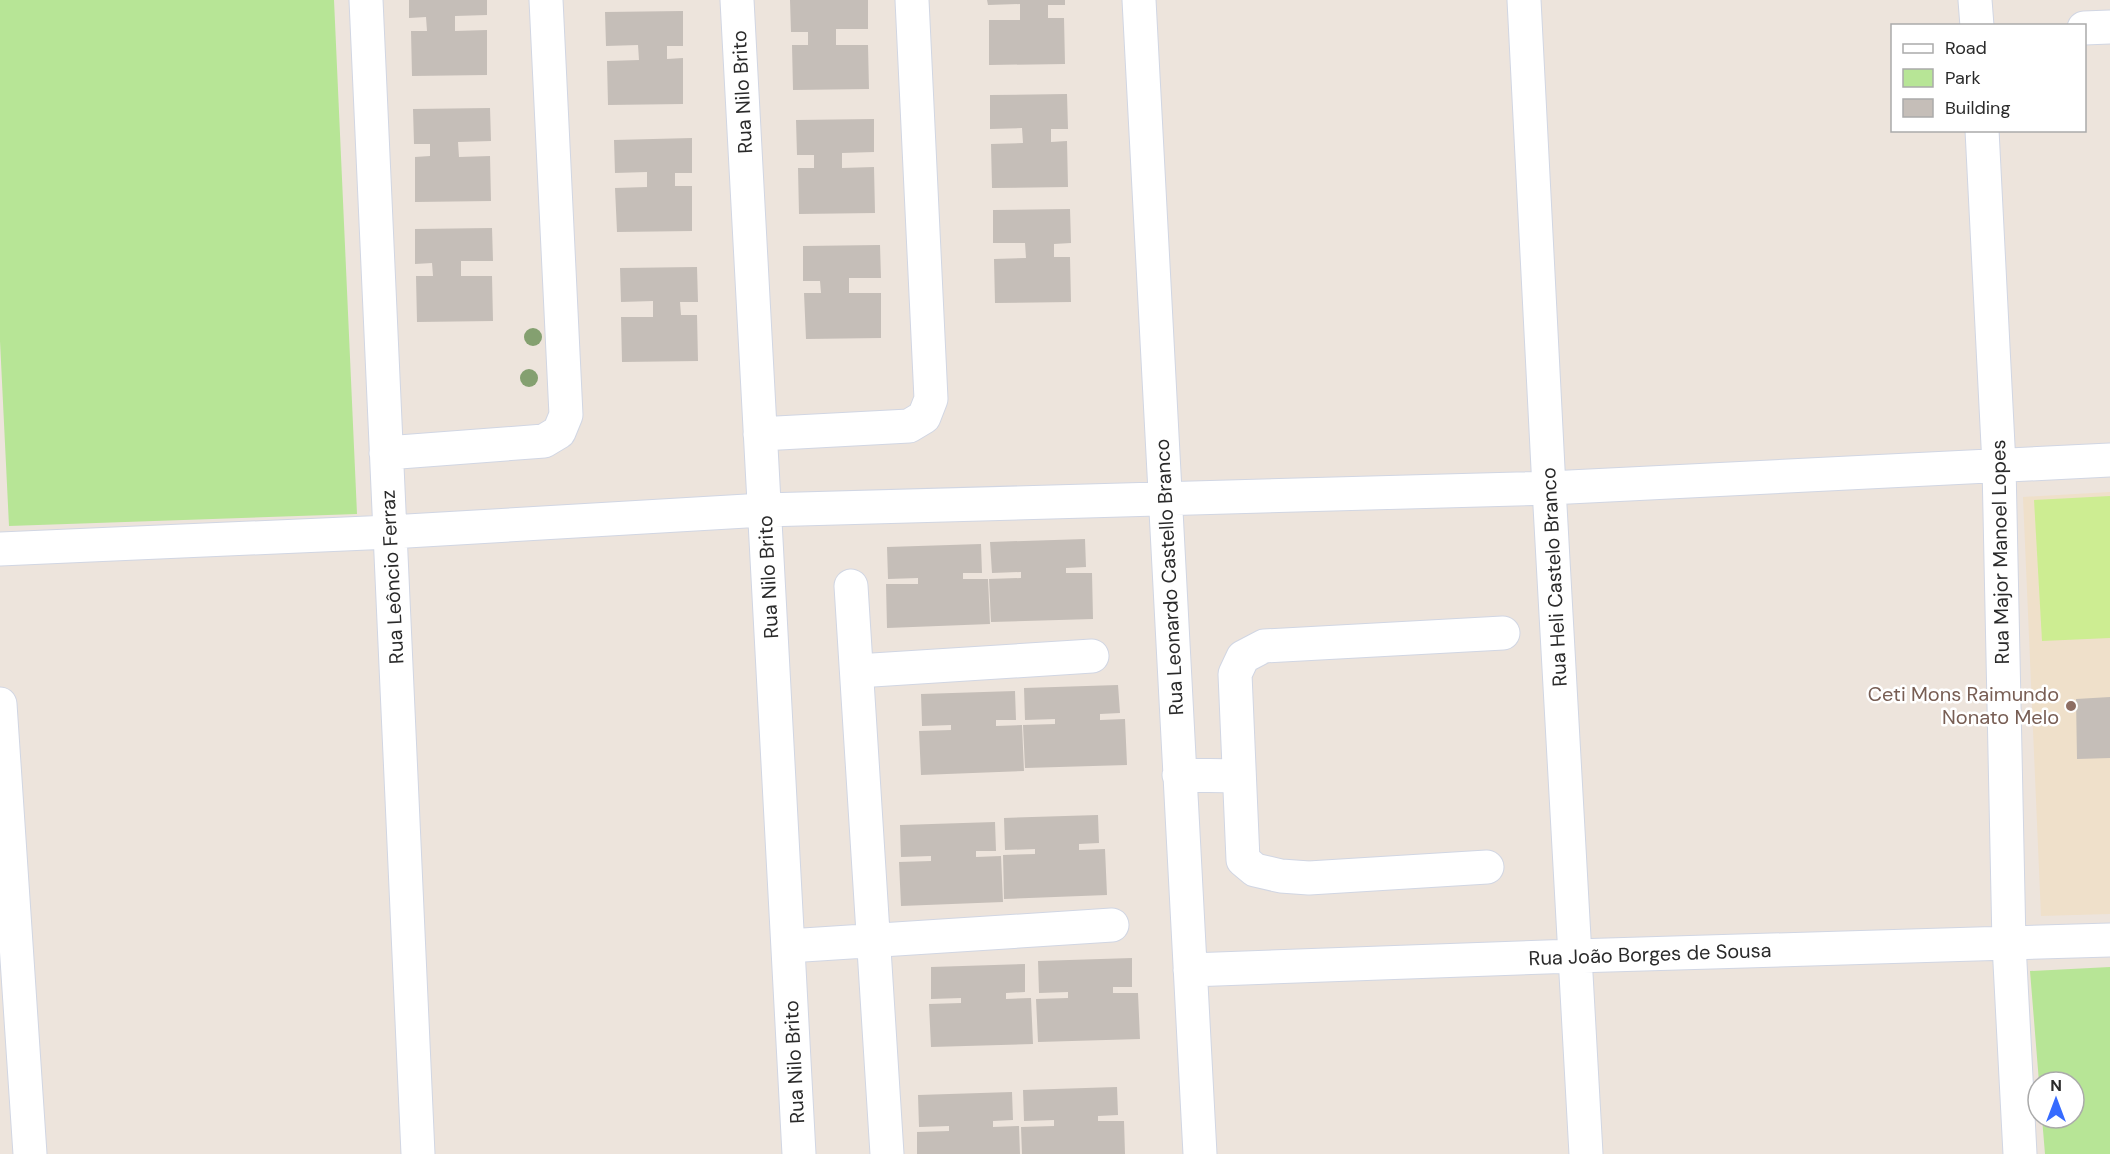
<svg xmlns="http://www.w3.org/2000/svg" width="2110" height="1154" viewBox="0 0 2110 1154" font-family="'DM Sans',sans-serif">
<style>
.education{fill:#efe0ca}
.green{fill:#b7e596}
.pitch{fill:#cded92}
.building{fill:#c5beb8}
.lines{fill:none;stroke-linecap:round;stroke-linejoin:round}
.minor-casing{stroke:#d1d6e3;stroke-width:35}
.minor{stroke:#fff;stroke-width:33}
.tree{fill:#84a070}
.education-dot{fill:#8d6e63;stroke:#fff;stroke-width:2}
.labels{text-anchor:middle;stroke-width:5;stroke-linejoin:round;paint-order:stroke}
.street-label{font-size:20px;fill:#2a2a2a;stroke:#fff}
.education-label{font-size:20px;fill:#785e54;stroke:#fff;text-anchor:end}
</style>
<rect width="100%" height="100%" fill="#ede4dc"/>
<path class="education" d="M 2110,492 L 2110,914 L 2041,916 L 2023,497 Z"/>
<path class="green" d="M 0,0 L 334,0 L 357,514 L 9,526 L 0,341 Z
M 2110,967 L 2110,1154 L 2045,1154 L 2042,1118 L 2074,1118 L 2074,1082 L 2039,1082 L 2030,971 Z"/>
<path class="pitch" d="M 2110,496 L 2110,638 L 2042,641 L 2034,500 Z"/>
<path class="building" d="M 409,0 L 487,0 L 487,15 L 455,16 L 455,31 L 487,30 L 487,75 L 412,76 L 411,31 L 427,31 L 426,17 L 409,18 Z
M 790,0 L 868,0 L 868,29 L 836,29 L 836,45 L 868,45 L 869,89 L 793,90 L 792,45 L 808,45 L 808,32 L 791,32 Z
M 987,0 L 1065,0 L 1065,5 L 1048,5 L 1048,18 L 1064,18 L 1065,64 L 989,65 L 989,20 L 1020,20 L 1020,4 L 988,5 Z
M 683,11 L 683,46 L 667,46 L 667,59 L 683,58 L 683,104 L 608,105 L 607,61 L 639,60 L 638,45 L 606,46 L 605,12 Z
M 1067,94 L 1068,129 L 1051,129 L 1051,142 L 1067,141 L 1068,187 L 992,188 L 991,144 L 1023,143 L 1022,128 L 990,129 L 990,95 Z
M 490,108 L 491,141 L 458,142 L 459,157 L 490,156 L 491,201 L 415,202 L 415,157 L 430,156 L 430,144 L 414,144 L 413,109 Z
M 874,119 L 874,152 L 842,153 L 842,168 L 874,167 L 875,213 L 799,214 L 798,168 L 814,168 L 814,155 L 797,155 L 796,120 Z
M 692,138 L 692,173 L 675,173 L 675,186 L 692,186 L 692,231 L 617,232 L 615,188 L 647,187 L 647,172 L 615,173 L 614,140 Z
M 1070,209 L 1071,243 L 1054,244 L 1054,257 L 1070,257 L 1071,302 L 995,303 L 994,259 L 1026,258 L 1025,243 L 993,243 L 993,210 Z
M 492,228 L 493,261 L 461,261 L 461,276 L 492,276 L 493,321 L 417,322 L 416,276 L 433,276 L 432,263 L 415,264 L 415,229 Z
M 880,245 L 881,278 L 849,278 L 849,293 L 881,293 L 881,338 L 806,339 L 804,293 L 821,293 L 820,281 L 803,281 L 803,246 Z
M 697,267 L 698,302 L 680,302 L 681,315 L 697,315 L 698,361 L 622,362 L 621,317 L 653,317 L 653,301 L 621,302 L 620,268 Z
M 1085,539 L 1086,567 L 1066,568 L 1066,573 L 1092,573 L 1093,619 L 991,622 L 989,579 L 1021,578 L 1021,572 L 992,573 L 990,542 Z
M 981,544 L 982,573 L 963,573 L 963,579 L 988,579 L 990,624 L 887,628 L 886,584 L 918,584 L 918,578 L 888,579 L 887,547 Z
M 1118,685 L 1120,713 L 1100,714 L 1100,720 L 1125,719 L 1127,765 L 1025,768 L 1023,725 L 1055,724 L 1055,719 L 1025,720 L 1024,688 Z
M 1015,691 L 1016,720 L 996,720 L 996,726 L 1022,725 L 1024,771 L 921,775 L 919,731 L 951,730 L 951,725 L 922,726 L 921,694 Z
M 2110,697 L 2110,758 L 2077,759 L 2076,699 Z
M 1098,815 L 1099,843 L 1079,844 L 1079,850 L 1105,849 L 1107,895 L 1004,899 L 1003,855 L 1035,854 L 1035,849 L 1005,850 L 1004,818 Z
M 995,822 L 996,851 L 976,851 L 976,857 L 1001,856 L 1003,902 L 901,906 L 899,862 L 931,861 L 931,856 L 901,857 L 900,825 Z
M 1132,958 L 1132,987 L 1113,987 L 1113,993 L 1138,993 L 1140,1039 L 1038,1042 L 1036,999 L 1068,998 L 1068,992 L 1039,993 L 1038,961 Z
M 1025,964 L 1025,992 L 1006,993 L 1006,999 L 1031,998 L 1033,1044 L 931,1047 L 929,1004 L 961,1003 L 961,998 L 931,999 L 931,967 Z
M 1117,1087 L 1118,1115 L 1098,1116 L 1098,1121 L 1124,1121 L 1125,1154 L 1022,1154 L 1021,1127 L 1054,1126 L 1054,1120 L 1024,1121 L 1023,1090 Z
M 1012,1092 L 1013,1120 L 993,1121 L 993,1127 L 1019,1126 L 1020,1154 L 917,1154 L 917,1132 L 949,1131 L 949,1126 L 919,1127 L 918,1095 Z"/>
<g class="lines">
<g class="minor-casing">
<path id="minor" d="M 366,0 L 418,1154
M 737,0 L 799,1154
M 1139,0 L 1200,1154
M 1524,0 L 1549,488 L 1586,1154
M 1975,0 L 1977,26
M 2084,28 L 2110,27
M 1982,130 L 1999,465 L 2009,944 L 2020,1154
M 760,434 L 909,426 L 924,417 L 931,399 L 912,0
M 386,453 L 544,441 L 559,432 L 566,415 L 546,0
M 0,549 L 390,532 L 764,510 L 1549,488 L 2110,460
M 851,586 L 887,1154
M 857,671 L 1092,656
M 0,704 L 30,1154
M 1179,775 L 1239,776
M 1487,867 L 1309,878 L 1281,876 L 1255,870 L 1243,860 L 1235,674 L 1243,657 L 1264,646 L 1503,633
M 788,946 L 1112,925
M 1190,970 L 1575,956 L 2110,940"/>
</g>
<use href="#minor" class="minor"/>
</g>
<g class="tree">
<circle cx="533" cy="337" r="9"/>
<circle cx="529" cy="378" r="9"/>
</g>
<circle class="education-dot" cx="2071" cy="706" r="6"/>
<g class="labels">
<g class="street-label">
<text transform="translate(742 92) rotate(-93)" y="7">Rua Nilo Brito</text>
<text transform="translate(2000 552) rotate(-91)" y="7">Rua Major Manoel Lopes</text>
<text transform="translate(392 577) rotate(-93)" y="7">Rua Leôncio Ferraz</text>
<text transform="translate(768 577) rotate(-93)" y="7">Rua Nilo Brito</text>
<text transform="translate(1169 577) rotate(-93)" y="7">Rua Leonardo Castello Branco</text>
<text transform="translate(1554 577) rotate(-93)" y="7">Rua Heli Castelo Branco</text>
<text transform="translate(1650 954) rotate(-2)" y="7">Rua João Borges de Sousa</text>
<text transform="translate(794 1062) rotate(-93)" y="7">Rua Nilo Brito</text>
</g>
<g class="education-label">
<text x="2059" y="701">Ceti Mons Raimundo<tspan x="2059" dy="23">Nonato Melo</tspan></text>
</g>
</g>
<rect x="1891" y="24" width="195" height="108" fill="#ffffff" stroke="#aaaaaa" stroke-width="1.5"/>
<rect x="1903" y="44" width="30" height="9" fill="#ffffff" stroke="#aaaaaa" stroke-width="1.5"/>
<text x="1945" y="54" font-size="18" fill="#2a2a2a">Road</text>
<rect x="1903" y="69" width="30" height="18" fill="#b7e596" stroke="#aaaaaa" stroke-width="1.5"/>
<text x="1945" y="84" font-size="18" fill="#2a2a2a">Park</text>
<rect x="1903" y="99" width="30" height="18" fill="#c5beb8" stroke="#aaaaaa" stroke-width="1.5"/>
<text x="1945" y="114" font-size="18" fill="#2a2a2a">Building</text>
<g transform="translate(2056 1100)"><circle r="28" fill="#ffffff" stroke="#aaaaaa" stroke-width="1.5"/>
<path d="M0-4.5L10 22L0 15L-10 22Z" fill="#366bff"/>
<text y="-9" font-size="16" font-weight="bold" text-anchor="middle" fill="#2a2a2a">N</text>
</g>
</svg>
